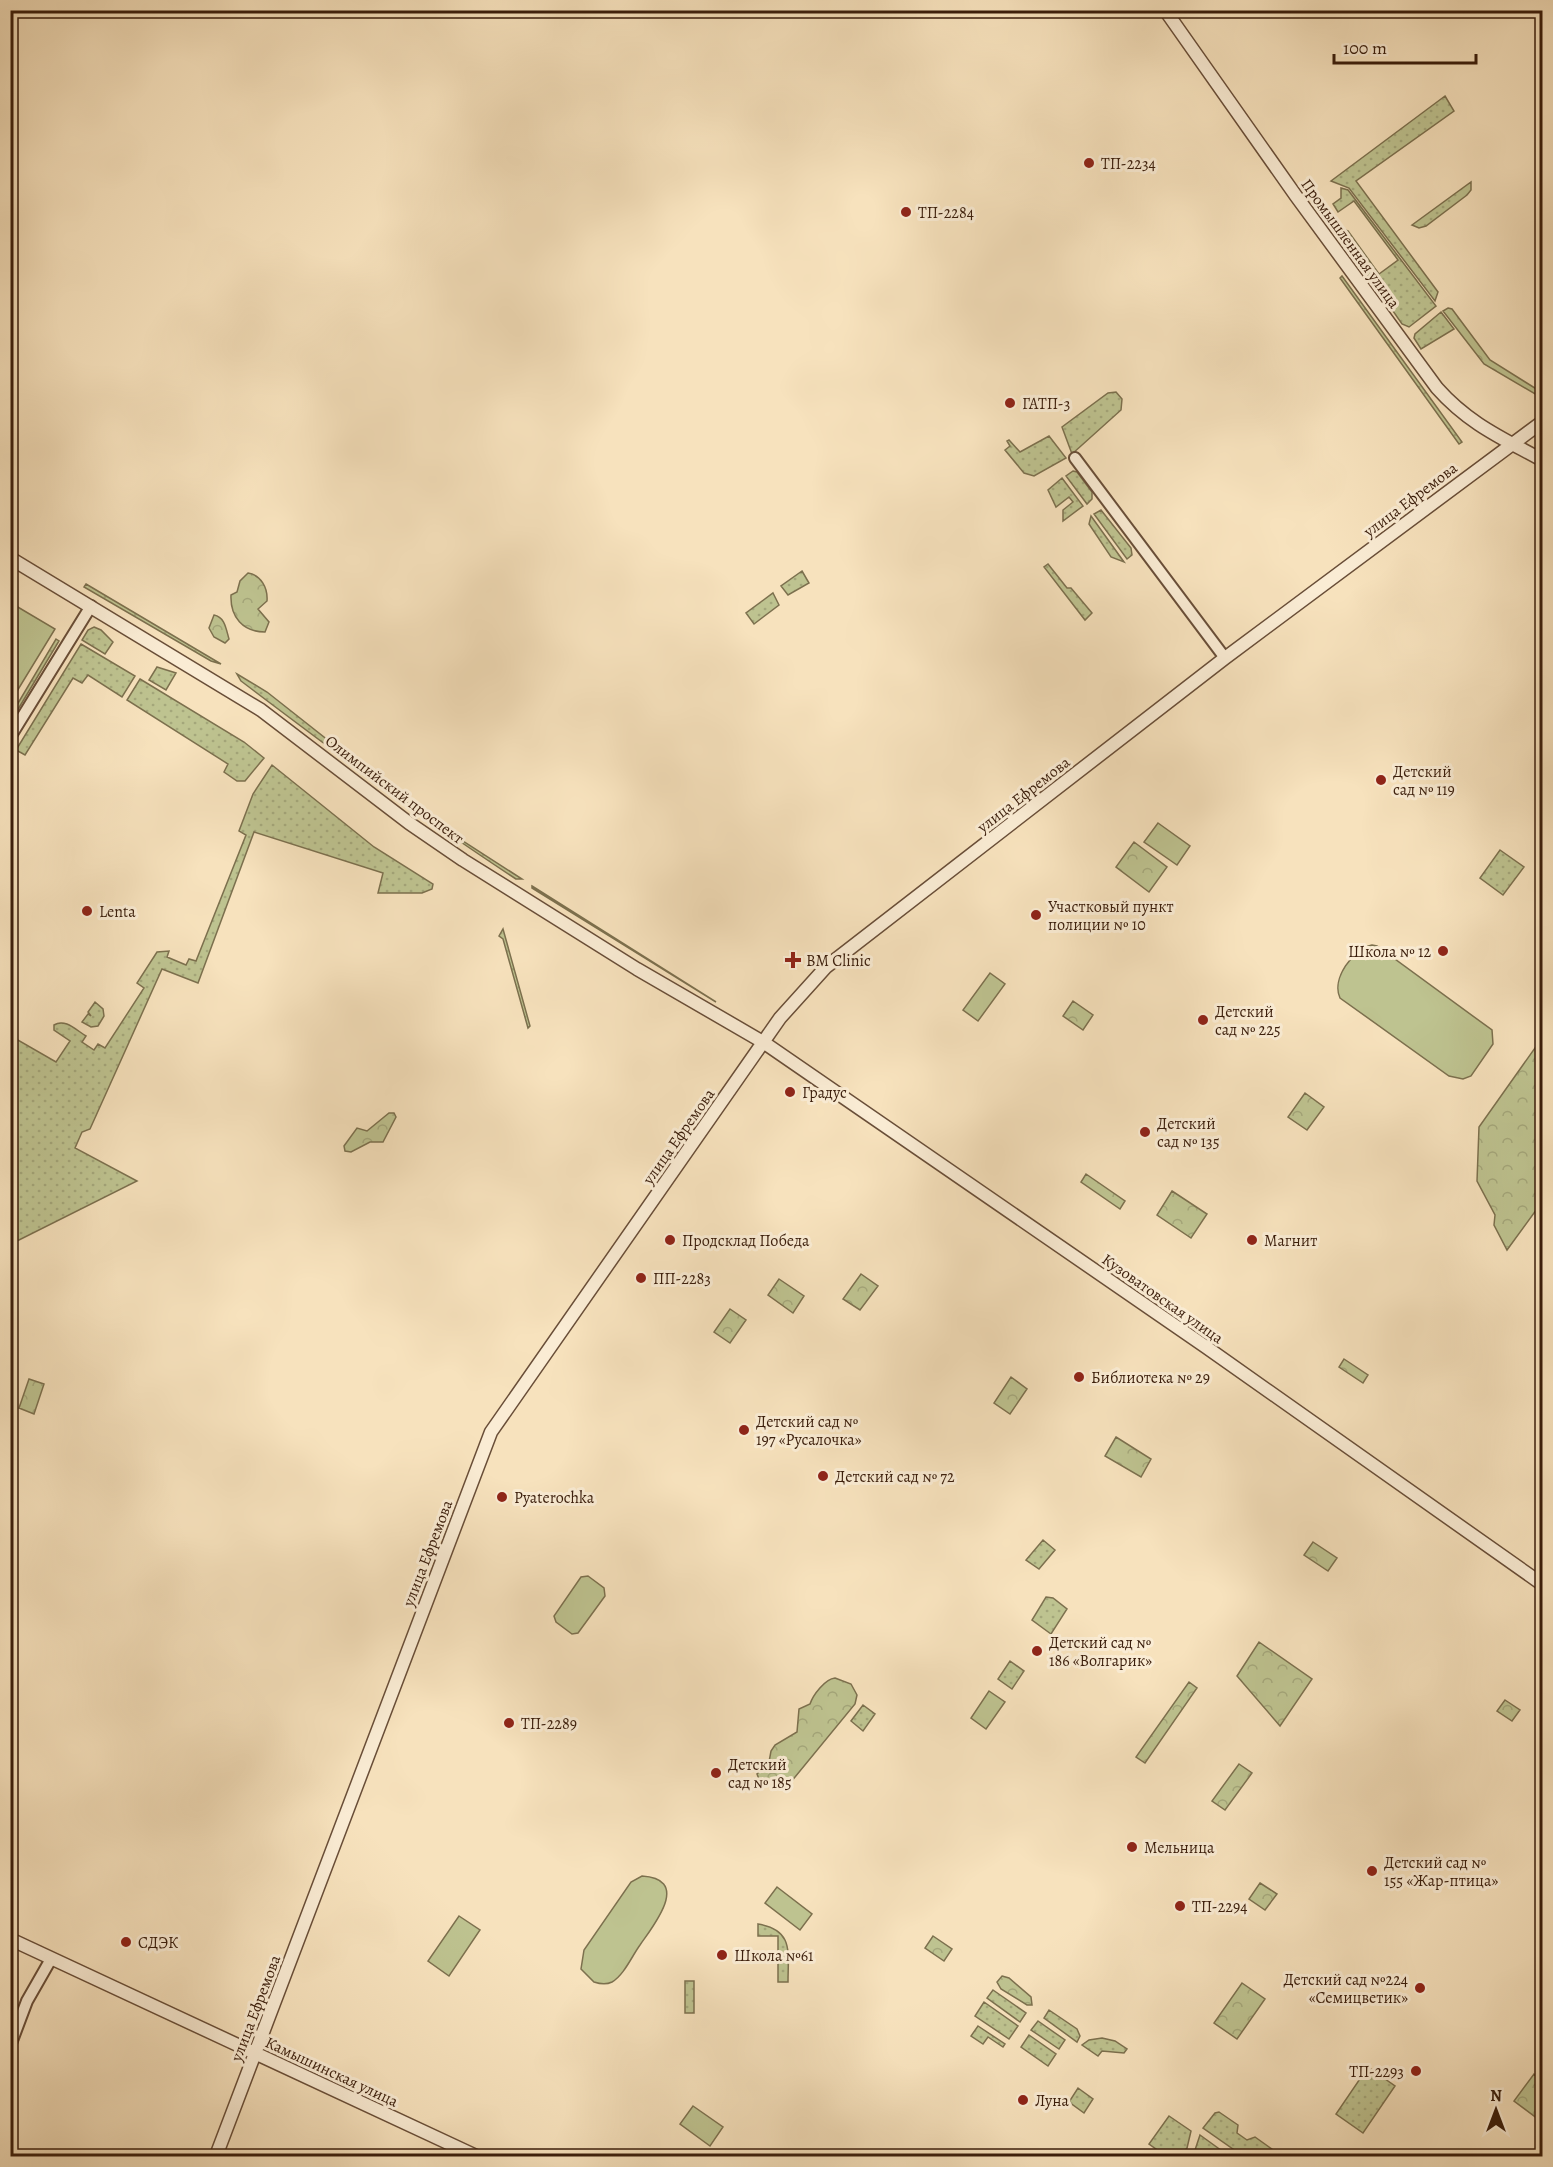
<svg xmlns="http://www.w3.org/2000/svg" width="1553" height="2167" viewBox="0 0 1553 2167" font-family="Alegreya,serif">
<style>
.grass{fill:url(#grass-dots);stroke:#7c704e;stroke-width:1.5}
.forest{fill:url(#forest-crowns);stroke:#7c704e;stroke-width:1.5}
.garden{fill:#bec390;stroke:#7c704e;stroke-width:1.5}
.lines{fill:none;stroke-linecap:round;stroke-linejoin:round}
.minor-casing{stroke:#694e38;stroke-width:14}
.tertiary-casing{stroke:#694e38;stroke-width:15}
.minor{stroke:#faecd4;stroke-width:10}
.tertiary{stroke:#faecd4;stroke-width:12}
.poi-dot{fill:#8f2418;stroke:#faecd4;stroke-width:2}
.labels{text-anchor:middle;stroke-width:6;stroke-linejoin:round;paint-order:stroke}
.poi-label{font-size:16px;fill:#3a1d0b;stroke:#faecd4;text-anchor:start}
.street-label{font-size:16px;fill:#3a1d0b;stroke:#faecd4}
</style>
<defs>
<pattern id="grass-dots" width="8" height="8" patternUnits="userSpaceOnUse" patternTransform="scale(1.5)"><rect width="8" height="8" fill="#bec390"/><path d="M2 2h.1M6 6h.1" fill="none" stroke="#a4a77b" stroke-width="1.8" stroke-linecap="round"/></pattern>
<pattern id="forest-crowns" width="20" height="18" patternUnits="userSpaceOnUse" patternTransform="scale(1.5)"><rect width="20" height="18" fill="#bec390"/><path d="M2 6a3 3 0 1 1 6 0M12 15a3 3 0 1 1 6 0" fill="none" stroke="#a4a77b"/></pattern>
</defs>
<rect width="100%" height="100%" fill="#f7e2bd"/>
<filter id="stains"><feTurbulence type="fractalNoise" baseFrequency=".00333" numOctaves="4"/><feColorMatrix values="0 0 0 0 .2 0 0 0 0 .09 0 0 0 0 .02 0 0 0 .5 -.17"/></filter>
<radialGradient id="worn" r=".72"><stop offset=".6" stop-color="#630" stop-opacity="0"/><stop offset="1" stop-color="#630" stop-opacity=".3"/></radialGradient>
<path class="grass" d="M 1445,96 L 1454,111 L 1356,181 L 1438,292 L 1435,301 L 1349,188 L 1331,181 Z
M 1471,182 L 1471,190 L 1467,195 L 1426,226 L 1419,228 L 1412,225 Z
M 1341,188 L 1348,190 L 1436,306 L 1409,327 L 1402,324 L 1340,235 L 1342,229 L 1348,231 L 1379,274 L 1398,260 L 1354,201 L 1338,212 L 1333,204 L 1341,198 Z
M 1342,276 L 1462,442 L 1459,444 L 1340,278 Z
M 1441,312 L 1454,329 L 1421,349 L 1414,338 L 1415,334 Z
M 1116,392 L 1122,399 L 1121,410 L 1072,454 L 1062,427 L 1108,393 Z
M 1049,436 L 1066,458 L 1034,476 L 1024,473 L 1005,450 L 1010,446 L 1007,441 L 1009,440 L 1020,452 Z
M 1073,471 L 1077,472 L 1092,492 L 1092,499 L 1087,504 L 1066,476 Z
M 1062,478 L 1083,506 L 1063,521 L 1063,510 L 1073,502 L 1069,497 L 1056,507 L 1048,490 Z
M 1101,510 L 1131,548 L 1132,555 L 1127,559 L 1094,514 Z
M 1091,516 L 1124,562 L 1111,557 L 1089,524 Z
M 1048,564 L 1067,588 L 1071,588 L 1092,613 L 1085,620 L 1044,567 Z
M 802,571 L 809,583 L 788,595 L 781,586 Z
M 86,584 L 221,664 L 211,661 L 84,587 Z
M 773,593 L 779,605 L 754,624 L 746,613 Z
M 94,627 L 101,630 L 113,642 L 105,654 L 82,640 L 88,630 Z
M 56,639 L 59,641 L 11,721 L 11,715 Z
M 81,644 L 135,676 L 122,697 L 88,675 L 82,683 L 73,678 L 25,755 L 16,750 Z
M 157,667 L 176,673 L 166,690 L 149,680 Z
M 237,674 L 267,692 L 424,816 L 522,879 L 516,879 C 421,817 331,749 241,681 Z
M 140,679 L 244,742 L 264,758 L 245,781 L 237,781 L 224,772 L 228,764 L 127,700 Z
M 272,765 L 374,847 L 433,884 L 432,889 L 422,893 L 378,893 L 383,873 L 254,832 L 198,983 L 162,969 L 90,1129 L 82,1132 L 75,1148 L 137,1181 L 11,1244 L 11,1036 L 56,1062 L 70,1041 L 54,1030 L 54,1025 C 65,1018 76,1030 86,1036 L 82,1042 L 94,1050 L 98,1044 L 105,1048 L 144,988 L 137,983 L 157,952 L 169,951 L 167,957 L 186,965 L 189,959 L 196,961 L 246,835 L 239,831 L 253,794 Z
M 1500,850 L 1524,867 L 1503,895 L 1480,878 Z
M 532,886 L 716,1002 L 532,888 Z
M 503,929 L 530,1026 L 528,1028 L 503,939 L 499,936 Z
M 95,1002 L 103,1009 L 104,1016 L 98,1026 L 91,1027 L 82,1022 L 88,1014 L 91,1016 L 88,1012 Z
M 1043,1540 L 1055,1550 L 1039,1569 L 1026,1560 Z
M 1046,1597 L 1053,1598 L 1067,1609 L 1051,1634 L 1032,1620 Z
M 1010,1661 L 1024,1671 L 1012,1689 L 998,1679 Z
M 863,1705 L 875,1714 L 863,1731 L 851,1721 Z
M 758,1924 C 794,1930 788,1952 788,1982 L 778,1982 L 778,1936 L 758,1936 Z
M 685,1981 L 694,1981 L 694,2013 L 685,2013 Z
M 993,1990 L 1026,2013 L 1020,2022 L 987,1998 Z
M 984,2002 L 1018,2026 L 1009,2039 L 975,2016 Z
M 1049,2010 L 1077,2029 L 1080,2036 L 1077,2042 L 1044,2018 Z
M 1038,2021 L 1065,2040 L 1059,2049 L 1031,2030 Z
M 978,2026 L 1005,2044 L 1003,2047 L 988,2037 L 983,2044 L 971,2036 Z
M 1029,2035 L 1056,2054 L 1048,2066 L 1021,2047 Z
M 1102,2038 L 1115,2041 L 1127,2049 L 1124,2053 L 1102,2051 L 1098,2056 L 1082,2045 L 1089,2040 Z
M 1368,2067 L 1395,2086 L 1363,2133 L 1336,2114 Z
M 1078,2088 L 1093,2099 L 1084,2113 L 1069,2102 Z
M 1219,2112 L 1238,2125 L 1237,2133 L 1247,2140 L 1255,2137 L 1276,2152 L 1272,2156 L 1243,2156 L 1203,2128 L 1215,2113 Z
M 1169,2116 L 1191,2131 L 1187,2148 L 1179,2156 L 1166,2156 L 1149,2144 Z
M 1200,2135 L 1229,2156 L 1193,2156 Z"/>
<path class="forest" d="M 1448,308 L 1452,309 L 1490,360 L 1538,390 L 1542,387 L 1542,398 L 1484,364 L 1443,311 Z
M 248,573 C 261,575 268,588 267,601 L 258,609 L 269,622 L 265,632 C 243,632 230,617 231,595 L 237,592 L 240,581 Z
M 214,615 C 225,617 226,629 229,639 L 225,643 L 214,637 L 209,628 Z
M 1134,842 L 1167,867 L 1149,892 L 1116,867 Z
M 1073,1001 L 1093,1015 L 1083,1030 L 1063,1016 Z
M 1542,1038 L 1542,1202 L 1507,1250 L 1494,1225 L 1495,1215 L 1477,1181 L 1479,1127 Z
M 1305,1093 L 1324,1107 L 1307,1130 L 1288,1117 Z
M 389,1113 L 394,1113 L 396,1117 L 383,1142 L 370,1142 L 351,1152 L 345,1151 L 344,1146 L 357,1128 L 367,1131 Z
M 1086,1174 L 1125,1201 L 1120,1209 L 1081,1182 Z
M 1172,1191 L 1207,1214 L 1191,1238 L 1157,1215 Z
M 861,1274 L 878,1286 L 860,1310 L 843,1299 Z
M 779,1279 L 804,1296 L 793,1313 L 768,1295 Z
M 730,1309 L 746,1320 L 730,1343 L 714,1332 Z
M 1344,1359 L 1368,1375 L 1363,1383 L 1339,1367 Z
M 1011,1377 L 1027,1389 L 1010,1414 L 994,1403 Z
M 29,1379 L 44,1384 L 34,1414 L 19,1408 Z
M 1116,1437 L 1151,1459 L 1141,1477 L 1105,1456 Z
M 1313,1542 L 1337,1558 L 1328,1571 L 1304,1555 Z
M 1259,1642 L 1312,1679 L 1280,1726 L 1237,1676 Z
M 835,1678 L 851,1684 L 857,1695 L 855,1704 L 786,1788 L 783,1789 L 778,1783 L 759,1779 L 757,1774 L 769,1762 L 771,1751 L 775,1745 L 797,1732 L 799,1709 L 810,1704 C 813,1695 825,1679 835,1678 Z
M 1189,1682 L 1197,1688 L 1145,1763 L 1136,1757 Z
M 1505,1700 L 1520,1710 L 1512,1721 L 1497,1711 Z
M 1239,1764 L 1252,1773 L 1225,1810 L 1212,1801 Z
M 1260,1883 L 1277,1894 L 1265,1910 L 1249,1899 Z
M 933,1936 L 952,1949 L 944,1961 L 925,1948 Z
M 1002,1976 L 1009,1978 L 1031,1997 L 1032,2005 L 1027,2005 L 1001,1989 L 997,1982 Z
M 1242,1983 L 1265,1999 L 1237,2039 L 1214,2023 Z
M 1534,2074 L 1542,2080 L 1542,2122 L 1514,2101 Z"/>
<path class="garden" d="M 11,603 L 55,629 L 11,701 Z
M 1158,823 L 1190,846 L 1177,865 L 1144,842 Z
M 1372,945 L 1377,946 L 1492,1030 L 1493,1044 L 1471,1076 L 1463,1079 L 1449,1076 L 1340,998 C 1331,979 1353,949 1372,945 Z
M 990,973 L 1005,984 L 978,1021 L 963,1010 Z
M 588,1576 L 604,1588 L 605,1596 L 578,1633 L 572,1634 L 556,1622 L 554,1616 L 581,1577 Z
M 989,1691 L 1005,1702 L 986,1729 L 971,1718 Z
M 642,1876 C 692,1879 653,1926 640,1945 C 632,1956 624,1975 612,1982 C 606,1985 600,1984 594,1982 L 581,1969 L 584,1950 L 631,1882 Z
M 777,1887 L 812,1914 L 800,1930 L 765,1903 Z
M 459,1916 L 480,1930 L 449,1976 L 428,1961 Z
M 693,2106 L 723,2127 L 710,2146 L 680,2124 Z"/>
<g class="lines">
<g class="minor-casing">
<path id="minor" d="M 1075,458 L 1225,658
M 10,737 L 91,606
M 10,2046 L 27,2001 L 51,1959"/>
</g>
<g class="tertiary-casing">
<path id="tertiary" d="M 1165,10 L 1296,196 L 1437,388 C 1469,424 1502,438 1542,460
M 10,558 L 261,710 L 409,823 L 463,860 L 637,969 L 763,1042 L 1206,1347 L 1542,1584
M 10,1939 L 476,2156
M 216,2156 L 491,1432 L 780,1018 L 826,967 L 1225,658 L 1542,422"/>
</g>
<use href="#minor" class="minor"/>
<use href="#tertiary" class="tertiary"/>
</g>
<g class="poi-dot">
<circle cx="1089" cy="163" r="6"/>
<circle cx="906" cy="212" r="6"/>
<circle cx="1010" cy="403" r="6"/>
<circle cx="1381" cy="780" r="6"/>
<circle cx="87" cy="911" r="6"/>
<circle cx="1036" cy="915" r="6"/>
<circle cx="1443" cy="951" r="6"/>
<path d="M790 951h6v6h6v6h-6v6h-6v-6h-6v-6h6z"/>
<circle cx="1203" cy="1020" r="6"/>
<circle cx="790" cy="1092" r="6"/>
<circle cx="1145" cy="1132" r="6"/>
<circle cx="670" cy="1240" r="6"/>
<circle cx="1252" cy="1240" r="6"/>
<circle cx="641" cy="1278" r="6"/>
<circle cx="1079" cy="1377" r="6"/>
<circle cx="744" cy="1430" r="6"/>
<circle cx="823" cy="1476" r="6"/>
<circle cx="502" cy="1497" r="6"/>
<circle cx="1037" cy="1651" r="6"/>
<circle cx="509" cy="1723" r="6"/>
<circle cx="716" cy="1773" r="6"/>
<circle cx="1132" cy="1847" r="6"/>
<circle cx="1372" cy="1871" r="6"/>
<circle cx="1180" cy="1906" r="6"/>
<circle cx="126" cy="1942" r="6"/>
<circle cx="722" cy="1955" r="6"/>
<circle cx="1420" cy="1988" r="6"/>
<circle cx="1416" cy="2071" r="6"/>
<circle cx="1023" cy="2100" r="6"/>
</g>
<g class="labels">
<g class="poi-label">
<text x="1101" y="169">ТП-2234</text>
<text x="918" y="218">ТП-2284</text>
<text x="1022" y="409">ГАТП-3</text>
<text x="1393" y="777">Детский<tspan x="1393" dy="18">сад № 119</tspan></text>
<text x="1048" y="912">Участковый пункт<tspan x="1048" dy="18">полиции № 10</tspan></text>
<text x="99" y="917">Lenta</text>
<text x="1431" y="957" text-anchor="end">Школа № 12</text>
<text x="806" y="966">BM Clinic</text>
<text x="1215" y="1017">Детский<tspan x="1215" dy="18">сад № 225</tspan></text>
<text x="802" y="1098">Градус</text>
<text x="1157" y="1129">Детский<tspan x="1157" dy="18">сад № 135</tspan></text>
<text x="682" y="1246">Продсклад Победа</text>
<text x="1264" y="1246">Магнит</text>
<text x="653" y="1284">ПП-2283</text>
<text x="1091" y="1383">Библиотека № 29</text>
<text x="756" y="1427">Детский сад №<tspan x="756" dy="18">197 «Русалочка»</tspan></text>
<text x="835" y="1482">Детский сад № 72</text>
<text x="514" y="1503">Pyaterochka</text>
<text x="1049" y="1648">Детский сад №<tspan x="1049" dy="18">186 «Волгарик»</tspan></text>
<text x="521" y="1729">ТП-2289</text>
<text x="728" y="1770">Детский<tspan x="728" dy="18">сад № 185</tspan></text>
<text x="1144" y="1853">Мельница</text>
<text x="1384" y="1868">Детский сад №<tspan x="1384" dy="18">155 «Жар-птица»</tspan></text>
<text x="1192" y="1912">ТП-2294</text>
<text x="138" y="1948">СДЭК</text>
<text x="734" y="1961">Школа №61</text>
<text x="1408" y="1985" text-anchor="end">Детский сад №224<tspan x="1408" dy="18">«Семицветик»</tspan></text>
<text x="1404" y="2077" text-anchor="end">ТП-2293</text>
<text x="1035" y="2106">Луна</text>
</g>
<g class="street-label">
<text transform="translate(1351 243) rotate(54)" y="6">Промышленная улица</text>
<text transform="translate(1410 499) rotate(-37)" y="6">улица Ефремова</text>
<text transform="translate(395 789) rotate(37)" y="6">Олимпийский проспект</text>
<text transform="translate(1023 794) rotate(-38)" y="6">улица Ефремова</text>
<text transform="translate(678 1136) rotate(-55)" y="6">улица Ефремова</text>
<text transform="translate(1163 1298) rotate(35)" y="6">Кузоватовская улица</text>
<text transform="translate(427 1553) rotate(-69)" y="6">улица Ефремова</text>
<text transform="translate(255 2008) rotate(-69)" y="6">улица Ефремова</text>
<text transform="translate(332 2071) rotate(25)" y="6">Камышинская улица</text>
</g>
</g>
<rect width="1553" height="2167" fill="none" stroke="#f7e2bd" stroke-width="36"/>
<rect x="12" y="12" width="1529" height="2143" fill="none" stroke="#3a1d0b" stroke-width="3"/>
<rect x="18" y="18" width="1517" height="2131" fill="none" stroke="#3a1d0b" stroke-width="1.5"/>
<g transform="translate(1496 2110)" stroke="#faecd4" stroke-width="4.5" paint-order="stroke">
<path d="M0-4.5L10 22L0 15L-10 22Z" fill="#3a1d0b"/>
<text y="-9" font-size="16" font-weight="bold" text-anchor="middle" fill="#3a1d0b">N</text>
</g>
<path d="M1334 54v9h142v-9" fill="none" stroke="#3a1d0b" stroke-width="3"/>
<text x="1343" y="54" font-size="18" fill="#3a1d0b" stroke="#faecd4" stroke-width="4.5" paint-order="stroke">100 m</text>
<rect width="100%" height="100%" filter="url(#stains)"/>
<rect width="100%" height="100%" fill="url(#worn)"/>
</svg>
